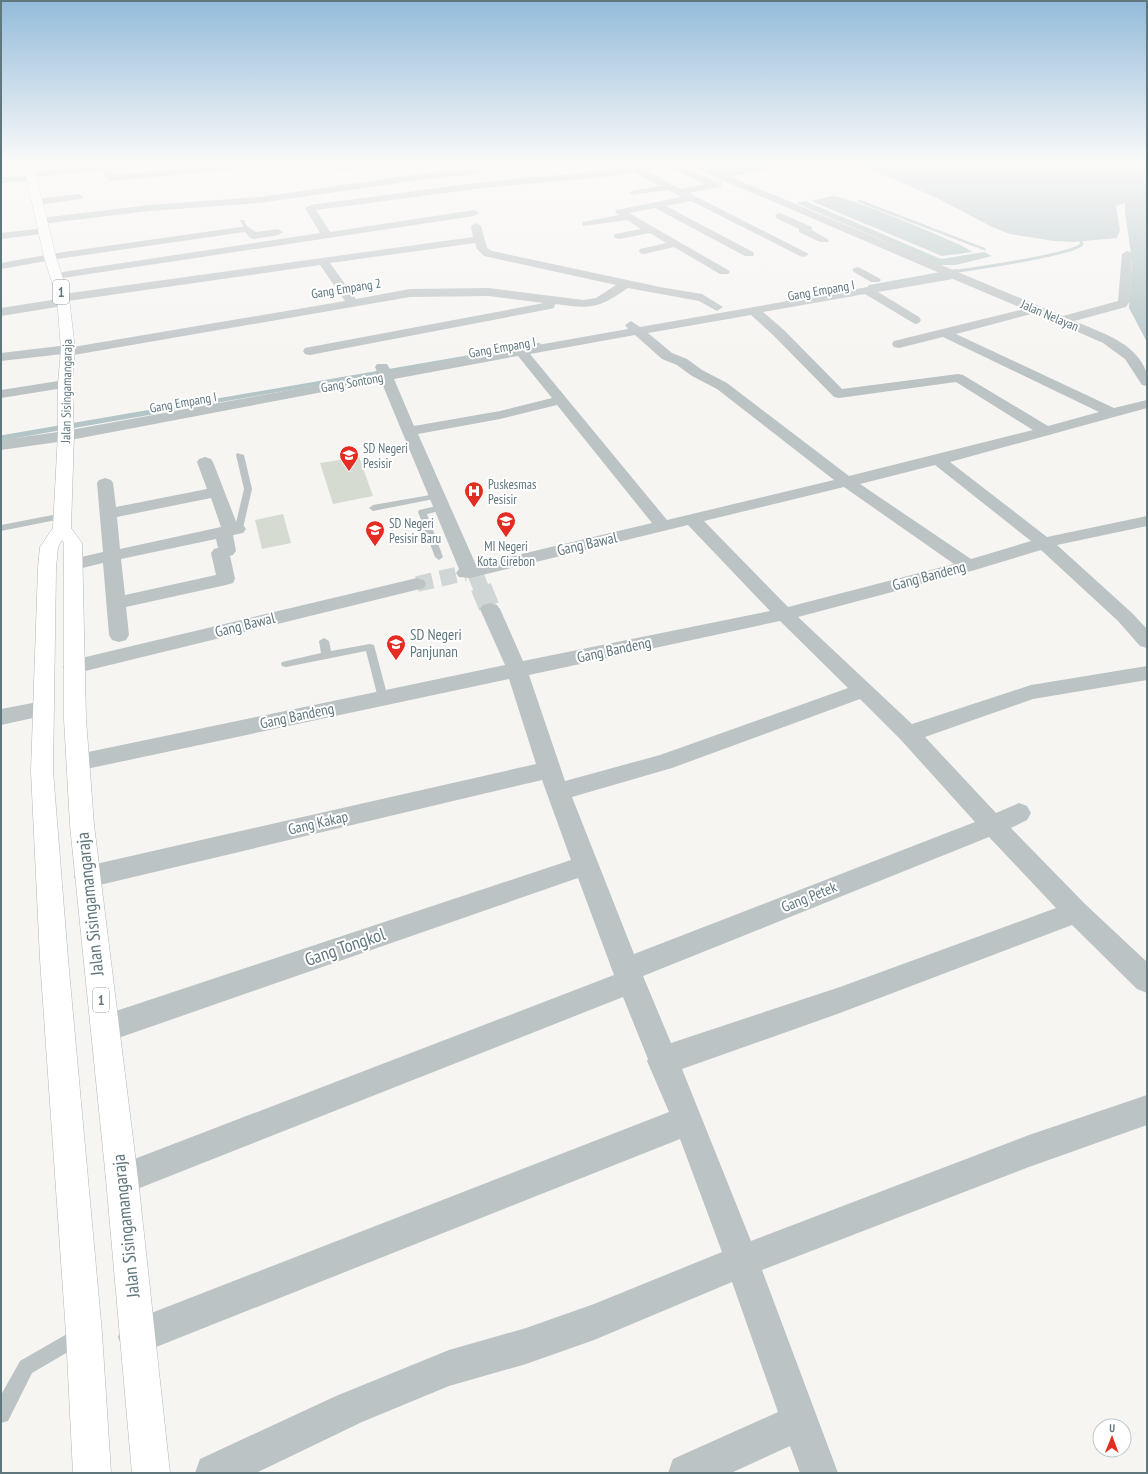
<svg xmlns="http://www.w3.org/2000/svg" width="1148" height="1474" viewBox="0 0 1148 1474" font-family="'PT Sans Narrow',sans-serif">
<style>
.green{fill:#d6dbd1}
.water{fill:#b3c5c6}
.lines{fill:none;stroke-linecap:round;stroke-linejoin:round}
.stream-far2{stroke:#b3c5c6;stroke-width:3}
.stream-far1{stroke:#b3c5c6;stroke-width:4}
.stream{stroke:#b3c5c6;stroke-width:5}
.street-tunnel-far2{stroke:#d0d6d5;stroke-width:10;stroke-dasharray:10 5;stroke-linecap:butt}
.street-tunnel-far1{stroke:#d0d6d5;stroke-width:16;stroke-dasharray:16 8;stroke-linecap:butt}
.street-tunnel{stroke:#d0d6d5;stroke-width:21;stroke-dasharray:21 10;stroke-linecap:butt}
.highway-casing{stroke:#b2b7b9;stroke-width:1}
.lane{fill:#bcc3c5;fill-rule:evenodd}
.street{fill:#bcc3c5;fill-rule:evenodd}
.highway{fill:#fff;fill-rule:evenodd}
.labels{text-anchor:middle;stroke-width:4;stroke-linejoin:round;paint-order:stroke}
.far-street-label{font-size:13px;fill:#60777e;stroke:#fff}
.far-poi-label{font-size:13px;fill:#60777e;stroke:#fff;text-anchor:start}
.shield{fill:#fff;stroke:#90a0a5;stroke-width:1}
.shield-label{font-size:14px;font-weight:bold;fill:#60777e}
.street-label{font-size:15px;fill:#60777e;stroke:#fff}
.poi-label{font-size:15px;fill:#60777e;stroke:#fff;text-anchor:start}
.near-street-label{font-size:18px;fill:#60777e;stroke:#fff}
</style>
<rect width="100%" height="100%" fill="#f6f5f2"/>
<path class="green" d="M 359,457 L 373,496 L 333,504 L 320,463 Z
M 283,514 L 291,543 L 262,549 L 255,520 Z"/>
<path class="water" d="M 707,164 L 761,164 L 769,169 L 730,176 L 705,166 Z
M 858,164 L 1147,164 L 1147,342 L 1129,308 L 1132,260 L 1125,212 L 1125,203 L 1116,206 L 1120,230 L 1117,238 L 1073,242 L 1054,241 L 1010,234 L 992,227 L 935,197 Z
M 832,196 C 844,195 961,243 973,252 L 942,256 L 811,201 Z
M 861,200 L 985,248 L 986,251 L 855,201 Z
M 805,201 L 941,259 L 984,252 L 992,256 L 956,265 L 940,265 L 796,203 Z"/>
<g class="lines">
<path class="stream-far2" d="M 951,272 C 971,269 1074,255 1082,244 L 1081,242"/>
<path class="stream-far1" d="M 870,287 L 957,271
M 157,411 L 539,345"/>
<path class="stream" d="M 1,438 L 163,410"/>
<path class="street-tunnel-far2" d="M 718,185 L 722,184"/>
<path class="street-tunnel-far1" d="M 475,573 L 481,588
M 417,584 L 465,573"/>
<path class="street-tunnel" d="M 481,587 L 490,609"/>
<g class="highway-casing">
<path id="highway" d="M 22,164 L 30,164 L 36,175 L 56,257 L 69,298 L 75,349 L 72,384 L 74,433 L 71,528 L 82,543 L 86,719 L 94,825 L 138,1179 L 170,1473 L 132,1473 L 106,1179 L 70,825 L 64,719 L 64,543 L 62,540 L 58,547 L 56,568 L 53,771 L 68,959 L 102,1333 L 111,1473 L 73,1473 L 66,1333 L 40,959 L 31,771 L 38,568 L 40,547 L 53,528 L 58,433 L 58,384 L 61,349 L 57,298 L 44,257 L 26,175 Z"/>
</g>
<path class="lane" d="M 240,220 L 244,220 L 249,230 L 245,230 Z
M 237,453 L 244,455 L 252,489 L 243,528 L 237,532 L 233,529 L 235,527 L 244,489 L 236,455 Z
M 436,494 L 440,496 L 439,498 L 373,511 L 369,508 L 373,505 Z
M 441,505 L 444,506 L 444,510 L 427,514 L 443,557 L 439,560 L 435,557 L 418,512 L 419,510 Z
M 63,513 L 66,514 L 66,518 L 1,531 L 1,525 Z
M 324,638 L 329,641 L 331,651 L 370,644 L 374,645 L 388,698 L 387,701 L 383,702 L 378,698 L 366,651 L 286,667 L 282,666 L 281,664 L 282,662 L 321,653 L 319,641 Z
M 79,1327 L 85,1330 L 88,1336 L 85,1342 L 32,1373 L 8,1421 L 1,1423 L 1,1395 L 20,1361 Z"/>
<path class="street" d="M 109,164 L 125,165 L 124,167 L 112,169 L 114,175 L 234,164 L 262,164 L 258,167 L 111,181 L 106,178 L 103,170 L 35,177 L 34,180 L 31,181 L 1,183 L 1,177 L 27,176 L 31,172 Z
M 352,164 L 378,164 L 374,167 L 335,171 L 331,168 L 335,165 Z
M 646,164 L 662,164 L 661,166 L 643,170 L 681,189 L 705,184 L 667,166 L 666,164 L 676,164 L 718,183 L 718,187 L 689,193 L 809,254 L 804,257 L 800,256 L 691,201 L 666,206 L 753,252 L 754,254 L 753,256 L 745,256 L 655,208 L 629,213 L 728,270 L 730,272 L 728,274 L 720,274 L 674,247 L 644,254 L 640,253 L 639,251 L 640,249 L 666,243 L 650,233 L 619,239 L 615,238 L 614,236 L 615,234 L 641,229 L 627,220 L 583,226 L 582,224 L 583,222 L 619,215 L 615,212 L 616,210 L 682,197 L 668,190 L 631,195 L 629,193 L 631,191 L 660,186 L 634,172 L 613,176 L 483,188 L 316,210 L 330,232 L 474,210 L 479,213 L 474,216 L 56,279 L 50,276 L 56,273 L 320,233 L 305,208 L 310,205 L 483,182 L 613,170 Z
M 689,164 L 700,164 L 1063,316 L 1118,301 L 1122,254 L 1127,251 L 1131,252 L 1132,254 L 1130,301 L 1126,307 L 1074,321 C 1100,332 1135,342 1146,371 C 1148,375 1147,382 1147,386 L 1142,385 L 1125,359 L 1103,343 L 1035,313 L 956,334 L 1114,408 L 1147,400 L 1147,408 L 950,462 L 1047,537 L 1147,516 L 1147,526 L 1057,545 L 1132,613 L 1147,629 L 1147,648 L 1140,646 L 1118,621 L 1041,550 L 975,570 L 798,617 L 912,724 L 1031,685 L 1147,666 L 1147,680 L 1033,699 L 925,737 L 996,813 L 1019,803 L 1027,806 L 1031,813 L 1027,820 L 1011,828 L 1085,904 L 1147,962 L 1147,993 L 1137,989 L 1072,925 L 840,1013 L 682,1069 L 751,1241 L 1029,1135 L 1147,1095 L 1147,1125 L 1029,1167 L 762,1270 L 838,1473 L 800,1473 L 790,1446 L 731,1473 L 668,1473 L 673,1459 L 778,1412 L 732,1282 L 594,1340 L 526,1364 L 449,1386 L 362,1422 L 256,1473 L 195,1473 L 200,1459 L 336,1396 L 449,1350 L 526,1328 L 594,1304 L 722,1252 L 680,1139 L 136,1355 L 123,1350 L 118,1337 L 123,1324 L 669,1112 L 647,1061 L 648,1059 L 623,997 L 122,1195 L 111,1190 L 106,1179 L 111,1168 L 614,975 L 578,878 L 104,1043 L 94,1039 L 90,1029 L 94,1019 L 104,1015 L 571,860 L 542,780 L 87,888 L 78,885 L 74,877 L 78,869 L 87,866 L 536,764 L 509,679 L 77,771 L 69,768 L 66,762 L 69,756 L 505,665 L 480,609 L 483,605 L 490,603 L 497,605 L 500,609 L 523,661 L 770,611 L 688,525 L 470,578 L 459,577 L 456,573 L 459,569 L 381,381 L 65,441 L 1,450 L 1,440 L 65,431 L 378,374 L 375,367 L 377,364 L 387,364 L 391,371 L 628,329 L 625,325 L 631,321 L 640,327 L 942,274 L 690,166 ZM 953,279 L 1024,309 L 894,341 L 892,344 L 894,347 L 899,348 L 943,337 L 1099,412 L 1048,426 L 963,375 L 958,374 L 842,389 L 784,330 L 763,312 L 865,294 L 915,324 L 919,323 L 921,320 L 919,317 L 878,292 ZM 751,315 L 774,336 L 834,397 L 839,398 L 956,382 L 1033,430 L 849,476 L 727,383 L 702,370 L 687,359 L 672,353 L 648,333 ZM 635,335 L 662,359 L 677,365 L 692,376 L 717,389 L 834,480 L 667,520 L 530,354 ZM 518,356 L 552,398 L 500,411 L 414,426 L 394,379 ZM 557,405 L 652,523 L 476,565 L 418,434 L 500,419 ZM 935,465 L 1031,541 L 971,559 L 860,484 ZM 844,487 L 954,564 L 788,607 L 704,521 ZM 780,621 L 848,688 L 660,755 L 565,781 L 529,675 ZM 860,699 L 901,740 L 975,822 L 634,954 L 572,797 L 672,768 ZM 989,837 L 1056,908 L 840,987 L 671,1043 L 643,976 Z
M 478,169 L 481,170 L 481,174 L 427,179 L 259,203 L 149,211 L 41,224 L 36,221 L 41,218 L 149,205 L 259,197 L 427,173 Z
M 78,194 L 81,195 L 83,197 L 81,199 L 37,205 L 32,202 L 37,199 Z
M 780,213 L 812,227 L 812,230 L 829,240 L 828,242 L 820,242 L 799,232 L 799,229 L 776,218 L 775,216 L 776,214 Z
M 476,223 L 481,226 L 487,248 L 492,251 L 660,287 L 702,294 L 723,307 L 717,311 L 699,301 L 628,288 C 597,309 592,309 555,304 L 554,308 L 550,309 L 310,355 L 305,354 L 303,351 L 305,348 L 310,347 L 544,303 L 489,296 L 410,297 L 68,356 L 63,354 L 1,361 L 1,353 L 68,345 L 73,347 L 345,301 L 320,265 L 68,301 L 67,305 L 63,306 L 1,316 L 1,308 L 58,299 L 59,295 L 63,294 L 473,237 L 471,226 ZM 475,243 L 477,249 L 484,256 L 616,285 L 596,298 L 583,300 L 489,288 L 410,289 L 356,299 L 330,263 Z
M 247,226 L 256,232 L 278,229 L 283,232 L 278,235 L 254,239 L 250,238 L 245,232 L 57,259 L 1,269 L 1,263 L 57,253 Z
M 45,228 L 49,229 L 50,231 L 49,233 L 1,239 L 1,233 Z
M 858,267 L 879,278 L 881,280 L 879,282 L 871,282 L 854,272 L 852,270 L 854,268 Z
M 65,380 L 70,381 L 72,384 L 70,387 L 1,398 L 1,390 Z
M 205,457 L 211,459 L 213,462 L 237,524 L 243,525 L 246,529 L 243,533 L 233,535 L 236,551 L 233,555 L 230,556 L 235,579 L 233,583 L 226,585 L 126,607 L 129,635 L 126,640 L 119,642 L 112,640 L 109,635 L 103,563 L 74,570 L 68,568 L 65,564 L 68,560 L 103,552 L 97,483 L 99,480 L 105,478 L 111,480 L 113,483 L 116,507 L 207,489 L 197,462 L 199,459 ZM 211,498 L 221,527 L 120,549 L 117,517 ZM 216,539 L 218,548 L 214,549 L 211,553 L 216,575 L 125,595 L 121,559 Z
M 417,578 L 424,580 L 426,584 L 424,588 L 73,674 L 66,672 L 63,667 L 66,662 L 73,660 Z
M 43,701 L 51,704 L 54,709 L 51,714 L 1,725 L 1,709 Z"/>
<use href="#highway" class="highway"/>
</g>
<linearGradient id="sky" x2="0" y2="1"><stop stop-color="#93bbda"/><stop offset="0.44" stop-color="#fbfaf9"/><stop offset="1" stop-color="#fbfaf9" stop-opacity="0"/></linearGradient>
<rect width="1148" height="370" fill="url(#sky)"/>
<defs>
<g id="school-pin" transform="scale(1)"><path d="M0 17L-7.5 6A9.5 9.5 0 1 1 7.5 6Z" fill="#e52c23" stroke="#fff"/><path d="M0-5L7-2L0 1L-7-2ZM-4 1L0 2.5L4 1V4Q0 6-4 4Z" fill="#fff"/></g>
<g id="hospital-pin" transform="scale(1)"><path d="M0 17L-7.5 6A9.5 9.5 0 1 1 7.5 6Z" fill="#e52c23" stroke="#fff"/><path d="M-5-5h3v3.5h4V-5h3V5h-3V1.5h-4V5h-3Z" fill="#fff"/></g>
</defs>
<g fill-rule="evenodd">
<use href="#school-pin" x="349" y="455"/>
<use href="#hospital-pin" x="474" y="491"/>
<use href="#school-pin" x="506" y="521"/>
<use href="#school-pin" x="375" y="530"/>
<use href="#school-pin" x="396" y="644"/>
</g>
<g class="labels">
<g class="far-street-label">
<text transform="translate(346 288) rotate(-9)" y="5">Gang Empang 2</text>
<text transform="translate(821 290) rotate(-10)" y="5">Gang Empang I</text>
<text transform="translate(1050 315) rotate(23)" y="5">Jalan Nelayan</text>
<text transform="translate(502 347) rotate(-10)" y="5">Gang Empang I</text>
<text transform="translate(352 382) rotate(-10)" y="5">Gang Sontong</text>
<text transform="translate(66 391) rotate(-89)" y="5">Jalan Sisingamangaraja</text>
<text transform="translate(183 402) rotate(-10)" y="5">Gang Empang I</text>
</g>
<g class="far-poi-label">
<text x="363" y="453">SD Negeri<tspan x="363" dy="15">Pesisir</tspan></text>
<text x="488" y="489">Puskesmas<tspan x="488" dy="15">Pesisir</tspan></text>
<text x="389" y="528">SD Negeri<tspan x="389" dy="15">Pesisir Baru</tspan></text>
<text x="506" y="551" text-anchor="middle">MI Negeri<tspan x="506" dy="15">Kota Cirebon</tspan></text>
</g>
<g class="shield">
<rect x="53" y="280" width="16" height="24" rx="3"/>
<rect x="93" y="988" width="16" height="24" rx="3"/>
</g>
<g class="shield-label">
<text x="61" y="297">1</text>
<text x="101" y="1005">1</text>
</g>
<g class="street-label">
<text transform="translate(587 544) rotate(-13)" y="5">Gang Bawal</text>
<text transform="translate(929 576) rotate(-15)" y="5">Gang Bandeng</text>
<text transform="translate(245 625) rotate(-14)" y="5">Gang Bawal</text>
<text transform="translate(614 650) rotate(-12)" y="5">Gang Bandeng</text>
<text transform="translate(297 716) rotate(-12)" y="5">Gang Bandeng</text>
<text transform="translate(318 823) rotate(-13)" y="5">Gang Kakap</text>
<text transform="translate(809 897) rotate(-22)" y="5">Gang Petek</text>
</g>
<g class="poi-label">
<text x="410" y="640">SD Negeri<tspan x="410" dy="17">Panjunan</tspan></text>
</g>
<g class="near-street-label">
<text transform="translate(90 904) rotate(-96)" y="6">Jalan Sisingamangaraja</text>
<text transform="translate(345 947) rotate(-19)" y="6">Gang Tongkol</text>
<text transform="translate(126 1226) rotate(-96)" y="6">Jalan Sisingamangaraja</text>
</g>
</g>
<rect width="1148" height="1474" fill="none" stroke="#60777e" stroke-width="4"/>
<g transform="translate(1112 1438) rotate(1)"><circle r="19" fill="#ffffff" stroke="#bfc9cb"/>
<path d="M0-3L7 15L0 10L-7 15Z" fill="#e52c23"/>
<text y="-6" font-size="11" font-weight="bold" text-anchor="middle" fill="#60777e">U</text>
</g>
</svg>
